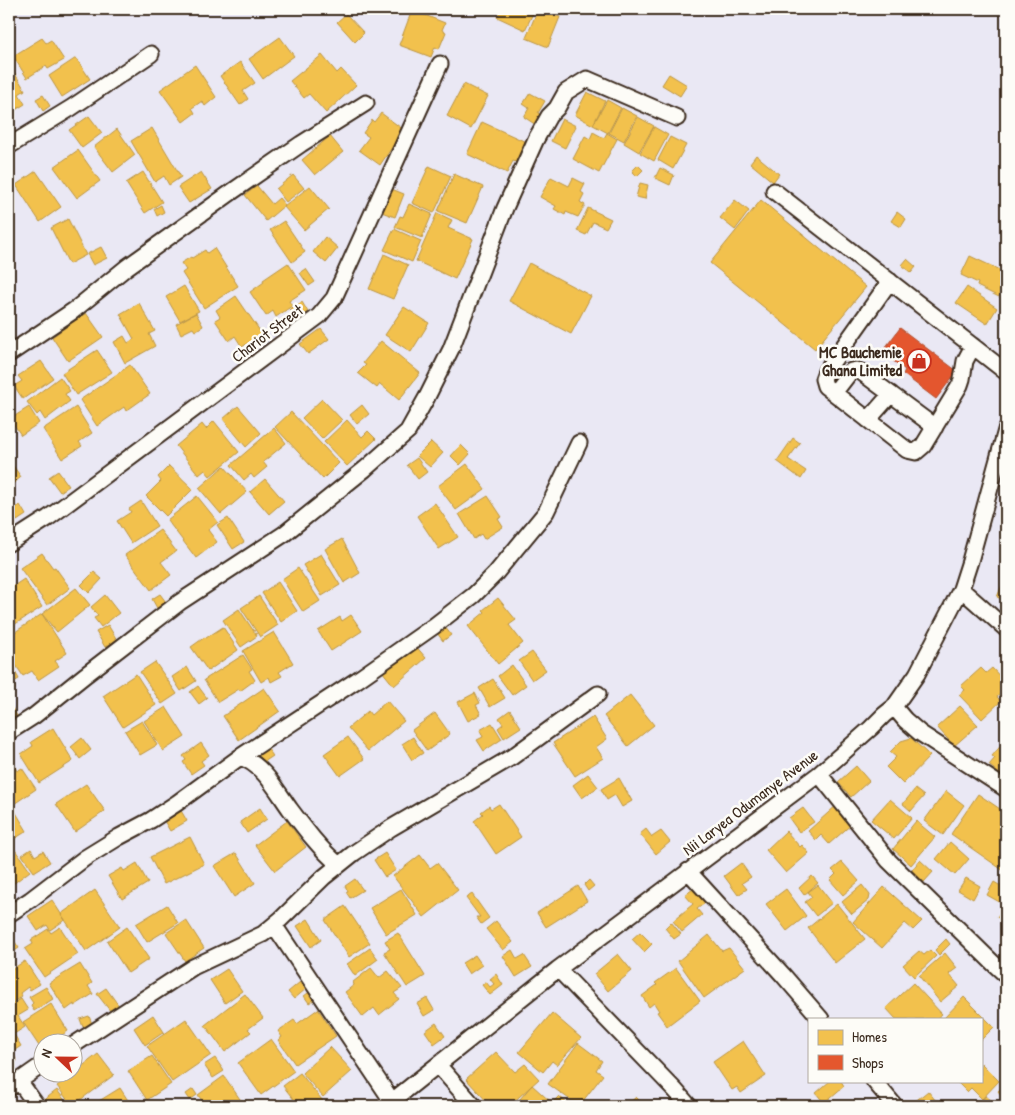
<svg xmlns="http://www.w3.org/2000/svg" width="1015" height="1115" viewBox="0 0 1015 1115" font-family="'Patrick Hand',sans-serif">
<style>
.homes{fill:#f2c14e;stroke:#bb9440}
.shops{fill:#e4572e;stroke:#b14a29}
.lines{fill:none;stroke-linecap:round;stroke-linejoin:round}
.minor-casing{stroke:#3b2a1e;stroke-width:19}
.minor{stroke:#fdfcf7;stroke-width:15}
.labels{text-anchor:middle;stroke-width:5;stroke-linejoin:round;paint-order:stroke}
.street-label{font-size:16px;fill:#3b2a1e;stroke:#fdfcf7}
.poi-label{font-size:16px;font-weight:bold;fill:#3b2a1e;stroke:#fdfcf7;text-anchor:end}
</style>
<rect width="100%" height="100%" fill="#eae8f4"/>
<filter id="ink" filterUnits="userSpaceOnUse"><feTurbulence type="fractalNoise" baseFrequency=".02" numOctaves="2"/><feDisplacementMap in="SourceGraphic" scale="10" xChannelSelector="R" yChannelSelector="G"/><feConvolveMatrix kernelMatrix="1 2 1 2 8 2 1 2 1" color-interpolation-filters="sRGB"/></filter>
<g filter="url(#ink)">
<path class="homes" d="M 501,9 L 535,9 L 525,30 L 497,17 Z
M 538,9 L 560,17 L 548,47 L 526,38 Z
M 412,10 L 445,23 L 442,30 L 446,32 L 439,49 L 435,47 L 431,57 L 399,45 Z
M 346,14 L 364,33 L 355,42 L 337,22 Z
M 280,37 L 294,56 L 263,79 L 249,59 Z
M 42,38 L 46,43 L 51,40 L 64,60 L 48,69 L 46,66 L 27,78 L 13,56 Z
M 322,55 L 337,73 L 341,69 L 356,85 L 326,113 L 309,94 L 304,98 L 290,81 Z
M 76,58 L 90,79 L 62,97 L 49,76 Z
M 240,62 L 255,83 L 243,91 L 248,99 L 240,105 L 220,76 Z
M 9,64 L 25,90 L 19,94 L 25,104 L 9,114 Z
M 195,65 L 216,97 L 205,106 L 202,101 L 192,108 L 195,113 L 183,122 L 160,90 Z
M 669,74 L 687,85 L 680,96 L 662,85 Z
M 464,84 L 488,96 L 471,129 L 447,116 Z
M 587,92 L 605,101 L 593,125 L 575,115 Z
M 530,93 L 545,101 L 538,113 L 542,116 L 536,125 L 524,117 L 529,108 L 523,104 Z
M 43,95 L 50,106 L 43,111 L 36,99 Z
M 607,100 L 621,108 L 608,133 L 593,125 Z
M 622,108 L 637,116 L 624,141 L 609,133 Z
M 381,113 L 404,130 L 380,165 L 359,150 L 369,137 L 363,133 L 372,120 L 374,122 Z
M 89,116 L 102,133 L 82,148 L 69,130 Z
M 638,117 L 654,126 L 639,152 L 624,143 Z
M 562,119 L 576,126 L 565,148 L 551,141 Z
M 482,122 L 526,142 L 516,162 L 513,161 L 507,173 L 467,154 Z
M 654,127 L 668,135 L 654,161 L 640,153 Z
M 152,128 L 181,177 L 169,185 L 164,176 L 155,182 L 131,141 Z
M 117,129 L 135,155 L 113,172 L 94,147 Z
M 593,132 L 604,138 L 607,133 L 617,139 L 599,173 L 573,159 L 585,136 L 590,139 Z
M 330,136 L 343,152 L 315,175 L 302,160 Z
M 670,137 L 686,145 L 673,169 L 658,160 Z
M 78,150 L 100,181 L 77,198 L 54,167 Z
M 756,155 L 779,174 L 773,182 L 750,163 Z
M 638,165 L 643,170 L 637,176 L 632,171 Z
M 429,166 L 451,176 L 434,213 L 412,203 Z
M 660,168 L 674,175 L 670,185 L 655,178 Z
M 36,171 L 61,207 L 40,222 L 16,185 Z
M 143,172 L 162,202 L 145,213 L 126,183 Z
M 201,172 L 212,189 L 189,203 L 178,187 Z
M 454,174 L 483,187 L 467,223 L 438,211 Z
M 293,175 L 304,188 L 286,202 L 276,189 Z
M 551,177 L 569,186 L 573,178 L 585,184 L 581,192 L 584,194 L 580,202 L 585,205 L 578,217 L 566,212 L 565,215 L 554,209 L 556,206 L 540,197 Z
M 640,183 L 648,185 L 645,199 L 636,197 Z
M 257,186 L 272,204 L 279,198 L 285,205 L 266,221 L 245,195 Z
M 310,186 L 329,209 L 304,230 L 284,207 Z
M 389,188 L 404,194 L 395,217 L 379,211 Z
M 9,192 L 15,202 L 9,206 Z
M 735,200 L 749,211 L 735,230 L 720,218 Z
M 761,200 L 866,287 L 815,349 L 710,263 Z
M 409,204 L 432,214 L 422,238 L 395,227 L 400,216 L 403,217 Z
M 161,205 L 164,212 L 157,216 L 154,209 Z
M 588,208 L 611,219 L 606,228 L 593,222 L 586,235 L 577,231 Z
M 897,212 L 906,219 L 901,227 L 891,221 Z
M 437,213 L 452,220 L 448,228 L 473,239 L 455,279 L 416,261 Z
M 68,219 L 86,255 L 69,264 L 51,228 Z
M 284,221 L 305,252 L 292,262 L 270,230 Z
M 394,229 L 421,241 L 412,262 L 384,250 Z
M 325,237 L 338,248 L 326,263 L 313,252 Z
M 101,247 L 107,258 L 93,265 L 87,254 Z
M 214,248 L 238,286 L 204,308 L 182,273 L 186,270 L 181,263 L 191,257 L 192,258 L 205,250 L 207,253 Z
M 384,254 L 408,265 L 393,299 L 369,289 Z
M 970,256 L 1006,273 L 1006,282 L 999,297 L 977,286 L 978,283 L 961,275 Z
M 907,259 L 916,267 L 911,273 L 902,265 Z
M 288,263 L 306,290 L 289,301 L 292,306 L 276,317 L 273,311 L 266,316 L 250,292 L 264,282 L 263,280 Z
M 529,263 L 591,296 L 571,334 L 509,301 Z
M 306,269 L 315,282 L 309,286 L 300,273 Z
M 184,286 L 199,311 L 180,321 L 166,297 Z
M 967,287 L 997,308 L 987,324 L 956,303 Z
M 9,296 L 15,307 L 9,311 Z
M 236,296 L 262,334 L 242,347 L 235,336 L 229,341 L 215,320 L 220,317 L 216,310 Z
M 302,302 L 308,312 L 297,320 L 290,309 Z
M 139,303 L 155,331 L 149,334 L 155,346 L 125,363 L 114,342 L 124,336 L 128,343 L 134,339 L 120,314 Z
M 404,307 L 429,323 L 411,352 L 385,335 Z
M 86,313 L 103,337 L 68,361 L 52,337 Z
M 196,313 L 203,326 L 195,331 L 193,328 L 181,334 L 176,324 Z
M 321,329 L 329,339 L 308,354 L 300,344 Z
M 381,341 L 420,373 L 399,400 L 380,384 L 377,388 L 358,373 L 366,365 L 363,363 Z
M 97,350 L 112,372 L 76,395 L 62,373 Z
M 41,361 L 53,378 L 23,399 L 14,386 L 22,381 L 18,376 Z
M 130,365 L 150,394 L 126,411 L 124,407 L 97,426 L 80,400 Z
M 60,377 L 70,391 L 65,394 L 70,401 L 45,420 L 40,412 L 37,415 L 27,402 Z
M 322,399 L 342,420 L 322,439 L 302,418 Z
M 362,405 L 369,414 L 357,424 L 350,415 Z
M 238,406 L 261,433 L 246,447 L 223,419 Z
M 29,407 L 39,423 L 21,435 L 10,419 Z
M 76,407 L 92,433 L 79,442 L 82,446 L 62,459 L 43,429 Z
M 291,412 L 339,463 L 323,479 L 275,427 Z
M 347,420 L 362,437 L 368,431 L 376,439 L 347,466 L 324,442 Z
M 214,421 L 239,452 L 210,476 L 205,470 L 199,475 L 176,446 L 202,424 L 206,429 Z
M 274,428 L 286,443 L 263,462 L 267,467 L 254,478 L 251,474 L 244,480 L 231,465 Z
M 793,438 L 800,443 L 788,459 L 806,471 L 801,479 L 777,461 Z
M 431,442 L 443,453 L 430,467 L 417,456 Z
M 461,445 L 470,454 L 460,465 L 451,456 Z
M 417,458 L 427,472 L 418,479 L 407,465 Z
M 9,460 L 21,477 L 9,487 Z
M 467,464 L 485,489 L 456,510 L 438,486 Z
M 169,466 L 193,489 L 166,516 L 146,496 L 161,481 L 158,477 Z
M 224,466 L 247,492 L 221,514 L 199,488 Z
M 58,471 L 69,486 L 60,492 L 49,477 Z
M 265,479 L 284,501 L 269,514 L 250,492 Z
M 197,496 L 218,522 L 208,530 L 217,542 L 196,558 L 167,520 Z
M 488,496 L 502,517 L 498,519 L 503,527 L 484,539 L 481,534 L 474,539 L 459,514 Z
M 141,501 L 157,526 L 131,543 L 117,521 L 131,512 L 129,509 Z
M 435,503 L 458,537 L 439,549 L 417,516 Z
M 20,505 L 26,515 L 17,521 L 11,511 Z
M 228,518 L 244,542 L 233,549 L 217,525 Z
M 160,530 L 176,551 L 161,562 L 171,575 L 151,590 L 125,555 Z
M 342,539 L 360,573 L 344,583 L 325,549 Z
M 42,553 L 53,568 L 55,567 L 70,588 L 47,605 L 20,568 Z
M 321,554 L 340,585 L 322,596 L 303,565 Z
M 298,568 L 320,601 L 303,612 L 282,579 Z
M 94,572 L 102,579 L 89,593 L 81,585 Z
M 24,579 L 42,607 L 9,628 L 9,589 Z
M 278,582 L 297,611 L 281,622 L 262,593 Z
M 1003,583 L 1006,585 L 1006,601 L 997,597 Z
M 76,588 L 90,605 L 57,632 L 42,614 Z
M 160,594 L 166,602 L 157,608 L 152,599 Z
M 105,595 L 119,613 L 101,627 L 94,618 L 98,616 L 91,607 Z
M 259,596 L 278,625 L 260,637 L 241,608 Z
M 498,598 L 516,620 L 509,625 L 523,643 L 498,664 L 468,626 L 485,612 L 483,610 Z
M 239,609 L 257,636 L 241,647 L 223,620 Z
M 42,614 L 67,653 L 55,661 L 59,666 L 38,680 L 32,671 L 23,676 L 9,655 L 9,636 Z
M 351,615 L 362,631 L 331,651 L 318,631 L 340,617 L 342,621 Z
M 442,623 L 451,635 L 443,641 L 434,629 Z
M 108,625 L 117,640 L 105,647 L 96,632 Z
M 223,627 L 238,650 L 208,671 L 191,647 L 205,637 L 206,638 Z
M 274,632 L 293,663 L 279,672 L 282,676 L 271,682 L 269,677 L 261,682 L 243,651 Z
M 414,644 L 426,658 L 394,686 L 382,671 Z
M 532,652 L 546,670 L 532,680 L 519,661 Z
M 243,655 L 252,669 L 249,671 L 255,680 L 240,691 L 239,689 L 218,702 L 204,680 Z
M 9,661 L 19,679 L 12,683 L 15,689 L 9,693 Z
M 155,662 L 177,694 L 162,704 L 140,672 Z
M 512,665 L 526,685 L 512,695 L 498,676 Z
M 187,667 L 196,681 L 181,691 L 172,677 Z
M 981,668 L 986,673 L 992,668 L 1006,683 L 1006,688 L 997,697 L 1001,701 L 982,719 L 959,695 L 965,690 L 961,686 Z
M 136,674 L 156,705 L 123,727 L 103,696 Z
M 493,679 L 505,698 L 490,707 L 479,688 Z
M 198,686 L 207,698 L 199,704 L 190,692 Z
M 264,688 L 280,711 L 239,740 L 223,716 Z
M 475,693 L 480,703 L 476,705 L 481,714 L 468,721 L 458,702 Z
M 630,695 L 654,725 L 628,746 L 604,716 Z
M 387,701 L 404,721 L 368,751 L 348,728 L 368,711 L 371,715 Z
M 9,703 L 17,716 L 9,721 Z
M 960,706 L 978,725 L 954,746 L 937,727 Z
M 166,707 L 185,737 L 163,751 L 144,721 Z
M 510,710 L 521,727 L 504,738 L 498,728 L 503,724 L 499,718 Z
M 435,713 L 450,734 L 427,751 L 412,730 Z
M 593,717 L 607,739 L 596,747 L 603,758 L 575,776 L 553,743 Z
M 142,721 L 157,745 L 140,755 L 125,731 Z
M 492,723 L 502,739 L 484,751 L 477,740 L 483,737 L 480,730 Z
M 53,728 L 73,761 L 39,783 L 21,754 L 33,746 L 31,742 Z
M 348,737 L 364,759 L 340,776 L 324,754 Z
M 413,737 L 423,753 L 412,760 L 402,744 Z
M 82,738 L 91,750 L 80,759 L 71,747 Z
M 911,738 L 930,756 L 903,784 L 886,767 L 896,757 L 890,752 L 901,741 Z
M 1004,742 L 1006,743 L 1006,773 L 1003,777 L 989,765 L 995,758 L 992,756 Z
M 201,743 L 209,755 L 201,761 L 204,765 L 191,774 L 183,762 L 186,760 L 183,756 Z
M 267,748 L 273,756 L 264,762 L 258,754 Z
M 11,761 L 17,771 L 22,768 L 36,789 L 11,806 L 9,802 L 9,762 Z
M 856,766 L 869,781 L 851,797 L 838,782 Z
M 588,774 L 598,787 L 582,798 L 573,785 Z
M 619,778 L 632,801 L 622,807 L 615,795 L 607,800 L 601,789 Z
M 86,784 L 105,811 L 75,832 L 56,804 Z
M 915,789 L 924,796 L 911,811 L 903,804 Z
M 946,791 L 964,805 L 943,835 L 924,821 Z
M 978,794 L 1006,813 L 1006,868 L 1004,871 L 951,834 Z
M 890,799 L 912,818 L 894,839 L 871,820 Z
M 499,804 L 521,837 L 496,854 L 474,821 L 483,814 L 481,812 L 489,806 L 491,809 Z
M 838,804 L 853,823 L 829,844 L 821,835 L 816,840 L 808,831 Z
M 260,808 L 267,819 L 247,833 L 240,822 Z
M 803,808 L 814,822 L 799,832 L 789,818 Z
M 180,809 L 187,821 L 170,831 L 163,819 Z
M 15,811 L 27,831 L 11,841 L 9,837 L 9,815 Z
M 287,821 L 306,847 L 275,871 L 255,845 Z
M 916,821 L 935,837 L 911,865 L 893,849 Z
M 646,829 L 652,837 L 661,831 L 670,842 L 656,854 L 640,834 Z
M 786,831 L 800,847 L 802,845 L 809,853 L 786,873 L 766,850 Z
M 190,837 L 204,864 L 164,884 L 150,857 Z
M 950,842 L 969,859 L 955,875 L 936,859 Z
M 13,847 L 30,871 L 9,887 L 9,850 Z
M 31,849 L 35,856 L 43,851 L 50,862 L 34,872 L 22,855 Z
M 236,853 L 255,883 L 234,897 L 214,866 Z
M 385,853 L 396,870 L 385,877 L 374,860 Z
M 420,855 L 430,868 L 437,863 L 458,890 L 424,917 L 393,876 Z
M 920,860 L 933,872 L 924,882 L 912,870 Z
M 842,862 L 859,881 L 843,895 L 830,880 L 836,874 L 832,870 Z
M 137,863 L 148,883 L 122,899 L 108,876 L 122,868 L 124,871 Z
M 741,863 L 751,877 L 742,883 L 747,889 L 738,895 L 724,876 Z
M 812,876 L 818,883 L 804,895 L 799,888 Z
M 966,878 L 980,886 L 973,899 L 958,890 Z
M 355,879 L 363,890 L 350,898 L 346,892 L 348,891 L 345,886 Z
M 589,880 L 594,886 L 588,891 L 584,885 Z
M 994,882 L 1006,889 L 1006,899 L 1003,904 L 987,895 Z
M 818,885 L 832,903 L 816,916 L 805,902 L 812,897 L 808,892 Z
M 862,885 L 870,895 L 869,900 L 852,914 L 842,902 Z
M 578,886 L 587,901 L 546,927 L 537,913 Z
M 884,887 L 922,921 L 913,930 L 905,923 L 882,948 L 853,922 Z
M 401,889 L 417,915 L 386,934 L 370,908 Z
M 693,889 L 705,903 L 697,909 L 702,915 L 682,932 L 673,921 L 693,904 L 685,895 Z
M 786,889 L 806,916 L 787,931 L 766,904 Z
M 95,890 L 120,927 L 86,951 L 61,914 Z
M 472,894 L 489,918 L 481,924 L 476,917 L 480,917 L 466,898 Z
M 52,900 L 65,920 L 50,930 L 47,925 L 38,931 L 28,916 Z
M 837,904 L 865,939 L 835,963 L 808,928 Z
M 167,905 L 178,923 L 147,942 L 136,924 Z
M 1006,905 L 1006,924 L 997,917 Z
M 345,906 L 370,943 L 349,957 L 325,920 Z
M 308,919 L 321,940 L 311,947 L 297,926 Z
M 186,920 L 204,948 L 185,961 L 166,933 Z
M 496,921 L 513,942 L 503,950 L 486,929 Z
M 671,922 L 681,934 L 674,939 L 665,928 Z
M 60,927 L 78,954 L 44,977 L 25,949 L 33,944 L 31,940 L 48,929 L 51,933 Z
M 127,927 L 149,959 L 128,973 L 107,941 Z
M 640,932 L 652,944 L 644,952 L 632,939 Z
M 9,933 L 19,948 L 9,955 Z
M 398,933 L 425,976 L 407,987 L 384,952 L 390,949 L 385,941 Z
M 709,935 L 722,951 L 729,948 L 745,968 L 704,998 L 678,961 Z
M 946,939 L 950,944 L 939,955 L 935,950 Z
M 370,948 L 378,959 L 355,976 L 347,964 Z
M 512,950 L 517,959 L 524,955 L 532,967 L 516,977 L 503,956 Z
M 930,950 L 936,956 L 914,977 L 903,965 L 919,951 L 924,955 Z
M 945,953 L 957,968 L 949,974 L 959,986 L 940,1002 L 919,976 Z
M 618,954 L 632,971 L 608,991 L 594,974 Z
M 475,955 L 482,965 L 469,974 L 462,963 Z
M 25,961 L 40,984 L 30,990 L 28,987 L 20,993 L 22,996 L 9,1005 L 9,971 Z
M 80,964 L 92,983 L 88,986 L 93,994 L 74,1006 L 74,1004 L 66,1010 L 49,983 Z
M 371,968 L 379,978 L 388,971 L 402,988 L 394,993 L 399,999 L 379,1015 L 374,1008 L 363,1017 L 345,992 L 354,985 L 353,982 Z
M 676,968 L 700,1001 L 667,1026 L 657,1012 L 659,1011 L 654,1003 L 649,1007 L 642,996 L 657,985 L 655,983 Z
M 227,969 L 242,991 L 225,1003 L 210,980 Z
M 496,974 L 503,985 L 490,995 L 482,985 L 486,982 L 490,987 L 494,984 L 490,979 Z
M 300,982 L 306,989 L 294,999 L 288,992 Z
M 913,983 L 942,1014 L 936,1019 L 896,1019 L 886,1008 Z
M 46,987 L 53,999 L 34,1011 L 31,1005 L 33,1003 L 29,997 Z
M 106,988 L 119,1006 L 111,1012 L 97,994 Z
M 312,990 L 317,998 L 309,1003 L 304,996 Z
M 245,994 L 263,1018 L 248,1029 L 251,1032 L 225,1052 L 205,1025 Z
M 964,997 L 994,1027 L 981,1040 L 981,1019 L 947,1019 L 945,1017 Z
M 427,998 L 434,1010 L 424,1016 L 417,1004 Z
M 21,999 L 28,1010 L 18,1016 L 25,1027 L 14,1034 L 9,1025 L 9,1006 Z
M 51,1004 L 68,1031 L 51,1042 L 42,1042 L 42,1048 L 41,1049 L 23,1022 Z
M 318,1009 L 336,1036 L 295,1064 L 278,1040 L 282,1037 L 278,1031 L 294,1020 L 297,1024 Z
M 552,1013 L 581,1038 L 557,1065 L 552,1061 L 543,1072 L 519,1052 Z
M 153,1015 L 164,1032 L 145,1045 L 134,1028 Z
M 89,1016 L 92,1024 L 83,1027 L 80,1019 Z
M 186,1019 L 211,1055 L 172,1082 L 147,1046 Z
M 436,1023 L 445,1036 L 434,1044 L 425,1031 Z
M 9,1026 L 21,1046 L 12,1052 L 17,1061 L 9,1067 Z
M 271,1039 L 294,1071 L 261,1095 L 238,1063 Z
M 743,1041 L 766,1076 L 741,1093 L 737,1087 L 732,1090 L 713,1062 Z
M 578,1043 L 602,1061 L 596,1070 L 603,1075 L 579,1106 L 548,1084 Z
M 330,1047 L 352,1071 L 323,1097 L 302,1073 Z
M 496,1052 L 515,1072 L 525,1064 L 539,1079 L 509,1106 L 491,1106 L 466,1079 Z
M 98,1054 L 114,1075 L 72,1106 L 57,1086 Z
M 152,1056 L 171,1084 L 147,1100 L 128,1071 Z
M 215,1058 L 224,1071 L 213,1078 L 204,1065 Z
M 981,1063 L 999,1081 L 982,1099 L 971,1088 L 967,1092 L 957,1082 L 958,1081 L 981,1081 Z
M 300,1073 L 327,1106 L 299,1106 L 283,1086 Z
M 224,1076 L 242,1102 L 236,1106 L 206,1106 L 198,1095 Z
M 830,1081 L 841,1081 L 844,1086 L 824,1103 L 816,1093 Z
M 1006,1084 L 1006,1101 L 998,1091 Z
M 532,1085 L 552,1103 L 559,1096 L 570,1106 L 514,1106 Z
M 120,1088 L 131,1105 L 130,1106 L 103,1106 L 99,1101 Z
M 193,1089 L 197,1095 L 190,1100 L 186,1094 Z
M 57,1090 L 69,1106 L 49,1106 L 44,1100 Z
M 928,1091 L 940,1106 L 915,1106 L 913,1103 Z
M 986,1096 L 998,1106 L 977,1106 Z
M 636,1097 L 645,1106 L 626,1106 Z"/>
<path class="shops" d="M 900,328 L 957,371 L 936,399 L 903,374 L 905,370 L 882,352 Z"/>
<g class="lines">
<g class="minor-casing">
<path id="minor" d="M 9,146 L 71,108 L 151,54
M 774,191 L 1006,372
M 890,281 L 826,371 L 823,379 L 825,386 L 907,450 L 916,452 L 923,446 L 960,385 L 962,379 L 965,361 L 973,346
M 9,354 L 73,311 L 127,267 L 233,191 L 301,144 L 366,103
M 834,393 L 851,371 L 856,370 L 861,372 L 935,427
M 868,420 L 891,394
M 9,543 L 48,518 L 319,316 L 334,298 L 440,64
M 961,589 L 1006,629
M 894,707 L 905,720 L 920,733 L 1006,789
M 9,732 L 34,716 L 84,676 L 180,602 L 284,534 L 365,469 L 408,431 L 427,397 L 451,349 L 505,208 L 536,139 L 549,116 L 557,108 L 566,92 L 587,79 L 677,118
M 240,757 C 263,764 277,791 290,809 C 305,829 320,849 339,865
M 819,774 L 889,861 L 993,963 L 1006,975
M 688,871 L 783,975 L 821,1019
M 9,914 L 30,900 L 85,858 L 119,837 L 151,820 L 177,803 L 240,757 L 357,680 L 434,626 L 474,595 L 495,574 L 546,512 L 579,443
M 274,925 L 392,1101
M 558,969 L 675,1090 L 689,1106
M 72,1046 L 193,967 L 263,934 L 281,919 L 324,877 L 354,853 L 391,828 L 512,757 L 598,694
M 438,1065 L 474,1106
M 19,1081 L 37,1106
M 874,1081 L 895,1106
M 9,1088 L 42,1065
M 386,1106 L 558,969 L 819,774 L 871,728 L 884,715 L 894,707 L 917,674 L 961,589 L 970,561 L 1006,430"/>
</g>
<use href="#minor" class="minor"/>
</g>
</g>
<defs>
<g id="shop-ring" transform="scale(1.25)"><circle r="9.5" fill="#fdfcf7" stroke="#c8321e" stroke-width="1.5"/><path d="M-5-2.5h2.3a2.7 3.5 0 0 1 5.4 0H5L5.5 6h-11ZM-1.5-2.5h3a1.5 2.3 0 0 0-3 0Z" fill="#c8321e"/></g>
</defs>
<g fill-rule="evenodd">
<use href="#shop-ring" x="919" y="361"/>
</g>
<g class="labels">
<g class="street-label">
<text transform="translate(267 333) rotate(-37)" y="6">Chariot Street</text>
<text transform="translate(750 802) rotate(-37)" y="6">Nii Laryea Odumanye Avenue</text>
</g>
<g class="poi-label">
<text x="902" y="358">MC Bauchemie<tspan x="902" dy="18">Ghana Limited</tspan></text>
</g>
</g>
<rect width="1015" height="1115" fill="none" stroke="#fdfcf7" stroke-width="30"/>
<rect x="15" y="15" width="985" height="1085" fill="none" stroke="#3b2a1e" stroke-width="2" filter="url(#ink)"/>
<rect x="808" y="1018" width="175" height="65" fill="#fdfcf7" stroke="#afa8a0"/>
<rect x="818" y="1030" width="25" height="15" fill="#f2c14e" stroke="#afa8a0"/>
<text x="852" y="1042" font-size="15" fill="#3b2a1e">Homes</text>
<rect x="818" y="1055" width="25" height="15" fill="#e4572e" stroke="#afa8a0"/>
<text x="852" y="1068" font-size="15" fill="#3b2a1e">Shops</text>
<g transform="translate(58 1058) rotate(292)"><circle r="24" fill="#fdfcf7" stroke="#afa8a0"/>
<path d="M0-4L9 19L0 12L-9 19Z" fill="#c8321e"/>
<text y="-8" font-size="14" font-weight="bold" text-anchor="middle" fill="#3b2a1e">N</text>
</g>
</svg>
